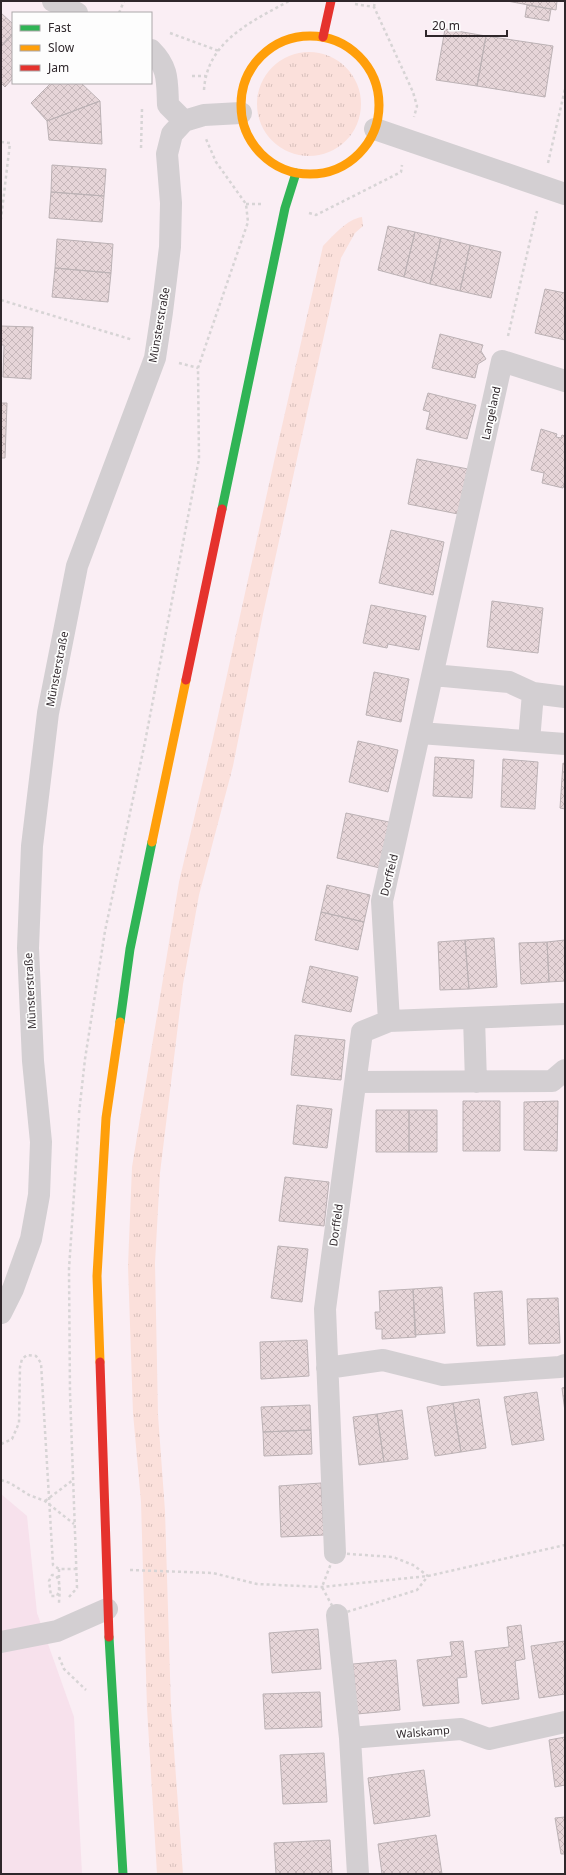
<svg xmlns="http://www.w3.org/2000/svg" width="566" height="1875" viewBox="0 0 566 1875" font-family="'Noto Sans',sans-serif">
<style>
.built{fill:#f7e1ec}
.grass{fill:url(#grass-tufts)}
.building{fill:url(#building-cross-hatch);stroke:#bcb2b5}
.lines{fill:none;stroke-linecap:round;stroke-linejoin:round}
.path{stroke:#d7d4d5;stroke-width:2.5;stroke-dasharray:3 3;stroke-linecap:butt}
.street{stroke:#d3cfd2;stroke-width:22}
.fast{stroke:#30b455;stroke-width:9}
.slow{stroke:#ff9f0a;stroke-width:9}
.jam{stroke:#e5322d;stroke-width:9}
.labels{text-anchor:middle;stroke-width:3.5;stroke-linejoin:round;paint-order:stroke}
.street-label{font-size:11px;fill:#2f272b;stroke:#fdfdfd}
</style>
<defs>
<pattern id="grass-tufts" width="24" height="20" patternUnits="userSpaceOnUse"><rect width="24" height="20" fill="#fbe0db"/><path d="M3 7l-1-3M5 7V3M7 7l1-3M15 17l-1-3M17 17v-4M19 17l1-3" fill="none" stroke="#d7c0bc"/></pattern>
<pattern id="building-cross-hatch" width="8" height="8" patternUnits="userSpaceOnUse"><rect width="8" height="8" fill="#e6d5d8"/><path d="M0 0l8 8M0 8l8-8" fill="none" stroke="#c6b7ba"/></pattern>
</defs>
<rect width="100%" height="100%" fill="#faeef4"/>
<path class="built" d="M 1,1494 L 27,1516 L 37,1613 L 74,1717 L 82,1874 L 1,1874 Z"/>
<path class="grass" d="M257 104a52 52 0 1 1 104 0a52 52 0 1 1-104 0Z
M 362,217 L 363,226 L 355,233 L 341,258 L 263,614 L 233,766 L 199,895 L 183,984 L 160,1173 L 155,1263 L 158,1415 L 165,1511 L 171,1708 L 183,1874 L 157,1874 L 147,1708 L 141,1502 L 133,1413 L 128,1266 L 132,1167 L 179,882 L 212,743 L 277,448 L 323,246 C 333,236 347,219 362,217 Z"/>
<path class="building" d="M 507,1 L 557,1 L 556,10 Z
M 527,5 L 551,9 L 549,21 L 525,17 Z
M 1,13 L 13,24 L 13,33 L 1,46 Z
M 445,29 L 486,36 L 477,86 L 436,80 Z
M 13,33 L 13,78 L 5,87 L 1,83 L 1,46 Z
M 486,36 L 553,46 L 545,97 L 477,86 Z
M 51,83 L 81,83 L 100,101 L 47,121 L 31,103 Z
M 100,101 L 102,144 L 49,140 L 47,121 Z
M 52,165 L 106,169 L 104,196 L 51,192 Z
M 51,192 L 104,196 L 102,222 L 49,218 Z
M 388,226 L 415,232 L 404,277 L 378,270 Z
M 415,232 L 441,238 L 430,284 L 404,277 Z
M 441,238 L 470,245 L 460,291 L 430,284 Z
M 57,239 L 113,244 L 111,273 L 55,268 Z
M 470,245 L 501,252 L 491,298 L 460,291 Z
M 55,268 L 111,273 L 108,302 L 52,297 Z
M 545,289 L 565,293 L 565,340 L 535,333 Z
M 1,326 L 33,327 L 31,379 L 3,377 L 4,345 L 1,345 Z
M 440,334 L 483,345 L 481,351 L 486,359 L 478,364 L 475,378 L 432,368 Z
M 428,393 L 476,405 L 467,439 L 426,429 L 430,412 L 423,410 Z
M 1,403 L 7,403 L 5,458 L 1,458 Z
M 541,429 L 557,434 L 556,437 L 561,438 L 562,435 L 565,436 L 565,482 L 563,488 L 542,483 L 544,473 L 531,470 Z
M 417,459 L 468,469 L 458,514 L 408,504 Z
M 391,530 L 444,542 L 433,595 L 379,583 Z
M 492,601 L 543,608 L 538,653 L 487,647 Z
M 371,605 L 426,616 L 419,650 L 388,644 L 387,648 L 363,643 Z
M 374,672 L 409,679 L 401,722 L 366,715 Z
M 358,741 L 398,750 L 388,792 L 349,782 Z
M 435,757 L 474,760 L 472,798 L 433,796 Z
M 503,759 L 538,762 L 535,809 L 501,807 Z
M 563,763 L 565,764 L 565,809 L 560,808 Z
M 346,813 L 389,822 L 380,868 L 337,858 Z
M 327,885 L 370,895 L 364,922 L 321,912 Z
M 321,912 L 364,922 L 358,950 L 315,940 Z
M 494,938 L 497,987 L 469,989 L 465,940 Z
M 465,940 L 469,989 L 440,990 L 438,942 Z
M 565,940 L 565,981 L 549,982 L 547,942 Z
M 547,942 L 549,982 L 521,984 L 519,943 Z
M 310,966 L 358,977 L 351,1012 L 302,1002 Z
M 295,1035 L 345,1040 L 341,1080 L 291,1075 Z
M 463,1101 L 500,1101 L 500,1151 L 463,1151 Z
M 558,1101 L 557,1151 L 524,1150 L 524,1102 Z
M 297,1105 L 332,1109 L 327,1148 L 293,1144 Z
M 376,1110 L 409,1110 L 409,1152 L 376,1152 Z
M 409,1110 L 437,1110 L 437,1152 L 409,1152 Z
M 285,1177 L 329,1182 L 324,1226 L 279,1221 Z
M 278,1246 L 308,1249 L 302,1302 L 271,1298 Z
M 442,1287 L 445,1333 L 415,1335 L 413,1289 Z
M 413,1289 L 416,1337 L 382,1339 L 382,1329 L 376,1329 L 375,1312 L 380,1312 L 379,1291 Z
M 502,1291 L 505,1345 L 477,1346 L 474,1293 Z
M 558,1298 L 560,1343 L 529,1344 L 527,1299 Z
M 307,1340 L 309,1376 L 261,1379 L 260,1342 Z
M 565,1387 L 565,1412 L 562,1388 Z
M 537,1392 L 544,1440 L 512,1445 L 504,1397 Z
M 479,1399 L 486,1448 L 461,1452 L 453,1403 Z
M 453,1403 L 461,1452 L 435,1456 L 427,1407 Z
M 310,1405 L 311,1430 L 263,1432 L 261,1407 Z
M 402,1410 L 408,1459 L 384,1462 L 377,1414 Z
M 377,1414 L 384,1462 L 359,1465 L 353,1417 Z
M 311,1430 L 312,1454 L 264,1456 L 263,1432 Z
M 321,1483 L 324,1535 L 281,1537 L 279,1486 Z
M 521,1625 L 525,1659 L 515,1661 L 519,1699 L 482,1704 L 475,1651 L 509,1647 L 507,1627 Z
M 318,1629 L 321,1669 L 272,1673 L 269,1633 Z
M 463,1641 L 467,1677 L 457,1678 L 459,1703 L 423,1706 L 417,1660 L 452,1656 L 450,1642 Z
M 565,1641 L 565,1694 L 539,1698 L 531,1646 Z
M 396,1660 L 400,1710 L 357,1714 L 353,1664 Z
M 320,1692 L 322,1727 L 265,1729 L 263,1694 Z
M 565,1737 L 565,1785 L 555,1787 L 549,1740 Z
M 324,1753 L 327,1802 L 283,1804 L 280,1755 Z
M 424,1770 L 430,1816 L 374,1824 L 368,1778 Z
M 565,1817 L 565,1854 L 561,1854 L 555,1818 Z
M 436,1835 L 442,1874 L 382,1874 L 378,1844 Z
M 330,1840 L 332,1874 L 276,1874 L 274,1843 Z"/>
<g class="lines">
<path class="path" d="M 355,4 L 374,7 L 413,92 L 417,106 L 414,117
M 374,7 L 375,1
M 119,13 L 124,1
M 170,33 L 219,51
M 192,76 L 205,76
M 204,90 C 207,41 251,22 289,1
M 1,142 L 10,143 L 1,219
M 141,148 L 142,109
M 548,163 L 565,89
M 246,204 L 261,204
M 309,213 L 316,215 L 401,172 L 402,165
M 1,300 L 133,340
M 508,336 L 537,211
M 179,363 L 198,368
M 79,1113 L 85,1059 L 105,931 L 145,742 L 199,459 L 198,368 L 248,222 L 246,204 L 216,162 L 206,139
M 1,1444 L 12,1439 L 19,1423 L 20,1367 L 22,1359 L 27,1355 L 36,1356 L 41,1363 L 53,1565 L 59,1569 L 77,1569
M 1,1480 L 10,1483 L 29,1495 L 45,1501 L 74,1524
M 45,1501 L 73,1480
M 335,1553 L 393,1557 L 413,1565 L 428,1576 L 417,1590 L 337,1615 L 322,1587 Z
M 59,1569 L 59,1591 L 57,1596 L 51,1596 L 49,1581 L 52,1575 L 55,1575 C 62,1581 59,1595 59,1604
M 130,1570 L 213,1573 L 257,1584 L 322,1587 L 428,1576 L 565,1545
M 69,1597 L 77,1588 L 70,1393 L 69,1269 L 79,1118
M 59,1657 L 64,1669 L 86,1690"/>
<path class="street" d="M 53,1 L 77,13
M 184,121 L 204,115 L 241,113
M 375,129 L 565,194
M 433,675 L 509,682 L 533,693 L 565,697
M 420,733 L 565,744
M 529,741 L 533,693
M 474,1018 L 476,1082
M 389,1021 L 565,1014
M 356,1082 L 552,1081 L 565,1070
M 1,1313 L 13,1289 L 31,1239 L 39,1195 L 41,1142 L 33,1061 L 28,948 L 32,846 L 48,713 L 77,566 L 155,358 L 162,312 L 170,247 L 171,203 L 167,154 L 172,134 L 184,121 L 168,105 C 167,81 169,68 151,50
M 327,1368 L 383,1360 L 443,1375 L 560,1367 L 565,1365
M 335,1553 L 325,1309 L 362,1032 L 389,1021 L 382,901 L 502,361 L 565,381
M 337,1615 L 350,1738 L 358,1874
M 1,1642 L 57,1631 L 107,1609
M 350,1738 L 461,1729 L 489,1739 L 565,1722"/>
<path class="fast" d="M 222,509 L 285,208 L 296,173
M 120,1022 L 130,949 L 152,842
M 109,1637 L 123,1874"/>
<path class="slow" d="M241 105a69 69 0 1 1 138 0a69 69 0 1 1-138 0Z
M 152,842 L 186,680
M 100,1362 L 97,1276 L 106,1118 L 120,1022"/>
<path class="jam" d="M 323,37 L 331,1
M 186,680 L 222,509
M 100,1362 L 109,1637"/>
</g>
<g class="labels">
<g class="street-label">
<text transform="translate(159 325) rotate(-80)" y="4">Münsterstraße</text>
<text transform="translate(491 413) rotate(-78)" y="4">Langeland</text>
<text transform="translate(57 669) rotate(-79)" y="4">Münsterstraße</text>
<text transform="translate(389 875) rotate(-76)" y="4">Dorffeld</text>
<text transform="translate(30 991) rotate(-93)" y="4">Münsterstraße</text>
<text transform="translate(336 1225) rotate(-82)" y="4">Dorffeld</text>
<text transform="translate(423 1732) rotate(-5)" y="4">Walskamp</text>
</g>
</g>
<rect width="566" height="1875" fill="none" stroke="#2f272b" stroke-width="4"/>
<rect x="12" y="12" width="140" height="72" fill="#fdfdfd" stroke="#aba7a9"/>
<rect x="20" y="25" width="20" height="6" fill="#30b455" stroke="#aba7a9"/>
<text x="48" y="32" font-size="12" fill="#2f272b">Fast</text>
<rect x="20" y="45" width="20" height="6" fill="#ff9f0a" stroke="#aba7a9"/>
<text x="48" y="52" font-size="12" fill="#2f272b">Slow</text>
<rect x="20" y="65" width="20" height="6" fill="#e5322d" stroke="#aba7a9"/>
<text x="48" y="72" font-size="12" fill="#2f272b">Jam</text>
<path d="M426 30v6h81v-6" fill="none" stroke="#2f272b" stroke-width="2"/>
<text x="432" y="30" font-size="12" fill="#2f272b" stroke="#fdfdfd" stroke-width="3" paint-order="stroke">20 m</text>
</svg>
